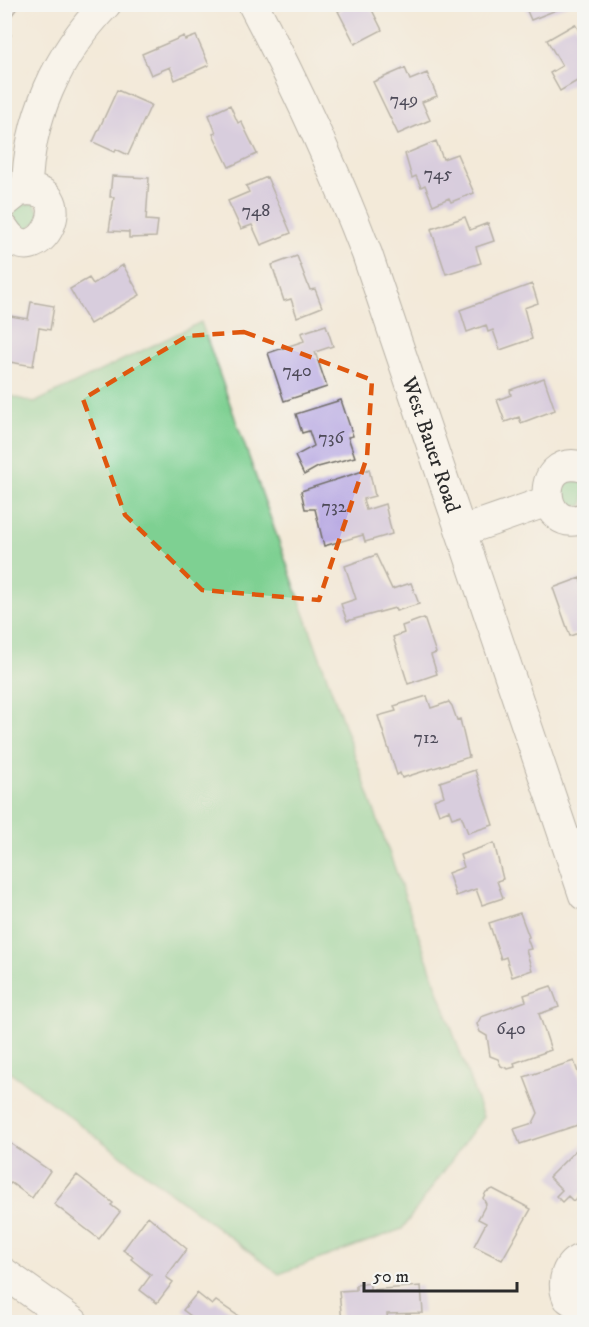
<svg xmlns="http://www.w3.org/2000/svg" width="589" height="1327" viewBox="0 0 589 1327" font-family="'IM FELL DW Pica',serif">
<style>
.green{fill:#7ed092;stroke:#547e5e;stroke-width:1.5}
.building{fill:#b9aae3}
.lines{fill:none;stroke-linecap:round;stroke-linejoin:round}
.minor-casing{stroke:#716e68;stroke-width:32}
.minor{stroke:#fff;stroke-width:30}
.marked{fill:none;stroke:#df570e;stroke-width:4.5;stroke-dasharray:12 8;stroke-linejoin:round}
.labels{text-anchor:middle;stroke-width:4.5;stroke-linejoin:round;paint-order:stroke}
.number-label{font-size:18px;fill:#4e4b59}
.street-label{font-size:21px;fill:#2b2b2b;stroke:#f6f6f2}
</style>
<rect width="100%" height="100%" fill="#f6f6f2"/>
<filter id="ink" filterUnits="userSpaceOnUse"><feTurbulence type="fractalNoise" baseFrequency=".0167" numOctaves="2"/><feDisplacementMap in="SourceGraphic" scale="12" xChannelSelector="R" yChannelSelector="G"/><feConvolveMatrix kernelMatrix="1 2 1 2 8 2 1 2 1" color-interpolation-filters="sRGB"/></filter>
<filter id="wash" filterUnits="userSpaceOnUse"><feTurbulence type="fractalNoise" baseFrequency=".008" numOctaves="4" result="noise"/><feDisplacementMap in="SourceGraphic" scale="24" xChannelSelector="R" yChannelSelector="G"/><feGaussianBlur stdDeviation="1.35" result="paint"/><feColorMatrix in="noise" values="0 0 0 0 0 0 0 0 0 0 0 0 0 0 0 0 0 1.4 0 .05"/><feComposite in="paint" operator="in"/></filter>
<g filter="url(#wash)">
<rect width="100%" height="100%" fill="#f3ead9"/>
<path class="green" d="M 34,203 L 42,217 L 26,231 L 13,221 L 14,210 L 18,205 Z
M 201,322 L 483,1117 L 402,1229 L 279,1274 L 5,1068 L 5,394 L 34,403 Z
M 569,480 L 581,481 L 584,484 L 584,503 L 582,506 L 565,505 L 560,489 Z"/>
<g id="blocks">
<path class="building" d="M 4,4 L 20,4 L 12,15 L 4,8 Z
M 351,4 L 369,4 L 382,30 L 355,44 L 338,11 Z
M 524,4 L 569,4 L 569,5 L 531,20 Z
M 575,24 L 584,40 L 584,77 L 560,91 L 550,73 L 562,66 L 547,40 Z
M 4,30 L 11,35 L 4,45 Z
M 184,36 L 185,40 L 196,36 L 209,65 L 175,80 L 170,67 L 151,75 L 142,54 Z
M 405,68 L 410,80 L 427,73 L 437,96 L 422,102 L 430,120 L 398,134 L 373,82 Z
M 117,90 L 151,105 L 128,155 L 116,149 L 115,152 L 93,142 Z
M 584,98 L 584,114 L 579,105 Z
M 230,105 L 238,123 L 241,121 L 257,154 L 229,167 L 213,134 L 216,133 L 209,115 Z
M 436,141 L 443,159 L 457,154 L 474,193 L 451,202 L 449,198 L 433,205 L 425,185 L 421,187 L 416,176 L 412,178 L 405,154 Z
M 112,176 L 149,178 L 146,220 L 158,221 L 156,237 L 129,238 L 129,232 L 109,231 L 114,197 L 110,197 Z
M 267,177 L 291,233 L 261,245 L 252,225 L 241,229 L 228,201 L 249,192 L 246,186 Z
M 465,217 L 470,230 L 488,223 L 494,241 L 476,247 L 481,263 L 446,274 L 431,229 Z
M 297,256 L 310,290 L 315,289 L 322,307 L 297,317 L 291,299 L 284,301 L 272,265 Z
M 123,265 L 140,295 L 90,324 L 70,289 L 89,278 L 93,284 Z
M 532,284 L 538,303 L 524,308 L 532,339 L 500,350 L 493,330 L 488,332 L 486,325 L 467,332 L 460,310 Z
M 31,302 L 54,306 L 50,330 L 39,328 L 33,366 L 4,361 L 4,315 L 28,319 Z
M 326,325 L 333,346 L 315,352 L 327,387 L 284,401 L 268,353 L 304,341 L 301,333 Z
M 544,378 L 555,410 L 521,423 L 519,417 L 505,422 L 497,400 L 511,395 L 510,390 Z
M 341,400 L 353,436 L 348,437 L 355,457 L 318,467 L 304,475 L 295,456 L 314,446 L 309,431 L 302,433 L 296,414 Z
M 369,469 L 375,496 L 363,499 L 366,510 L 385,504 L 392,534 L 365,542 L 363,535 L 324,546 L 315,509 L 305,509 L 301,491 Z
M 376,555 L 392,589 L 411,583 L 419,604 L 396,611 L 395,608 L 347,621 L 341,604 L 356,599 L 345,566 Z
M 580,578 L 584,589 L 584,635 L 581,632 L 570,636 L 553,588 Z
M 424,618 L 436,653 L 431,655 L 437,674 L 408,684 L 393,637 L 404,633 L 402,626 Z
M 427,696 L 431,708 L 449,702 L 452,706 L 457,720 L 460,719 L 469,757 L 402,778 L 400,773 L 397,775 L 378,716 L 396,711 L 394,706 Z
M 475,770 L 493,825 L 468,833 L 461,815 L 452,818 L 449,810 L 439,814 L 434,800 L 444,796 L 440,782 Z
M 494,843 L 503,879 L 497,881 L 503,898 L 482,905 L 476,889 L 456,896 L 448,873 L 464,867 L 460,855 Z
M 520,913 L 529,937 L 527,938 L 531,949 L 526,950 L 532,970 L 512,977 L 506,957 L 501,959 L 489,923 Z
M 551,986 L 559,1007 L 539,1014 L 551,1050 L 514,1063 L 515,1067 L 508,1069 L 501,1066 L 498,1059 L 490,1056 L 487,1036 L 480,1032 L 477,1024 L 481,1017 L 526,1001 L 524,995 Z
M 574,1061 L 584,1089 L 584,1123 L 520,1144 L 514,1129 L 533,1123 L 538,1113 L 524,1077 Z
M 4,1139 L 50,1171 L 32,1198 L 11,1183 L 4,1189 Z
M 582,1144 L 584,1190 L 573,1201 L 568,1196 L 562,1202 L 556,1196 L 562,1190 L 549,1177 Z
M 77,1175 L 113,1203 L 111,1205 L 120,1212 L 99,1239 L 54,1204 Z
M 493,1189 L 531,1209 L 502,1260 L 474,1246 L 486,1223 L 478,1219 L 486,1204 L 483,1198 L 486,1192 Z
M 148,1216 L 187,1249 L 166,1277 L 173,1282 L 157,1303 L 140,1290 L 151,1275 L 131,1259 L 133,1257 L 123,1250 Z
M 370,1283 L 370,1290 L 421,1286 L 423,1313 L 387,1314 L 388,1322 L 342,1322 L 339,1291 L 356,1290 L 356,1285 Z
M 197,1293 L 212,1305 L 216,1301 L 247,1322 L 199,1322 L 183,1310 Z"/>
</g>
</g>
<g filter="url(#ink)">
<use href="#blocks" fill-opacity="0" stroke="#716e68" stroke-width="1.5"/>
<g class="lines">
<g class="minor-casing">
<g id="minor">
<path id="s1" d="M 253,4 C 296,86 334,168 367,254 L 584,895"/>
<path d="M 27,189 C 28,119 57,55 106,4"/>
<path d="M 4,203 L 19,191 C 86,180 38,282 4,229"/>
<path d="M 584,467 C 533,452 538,536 584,518"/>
<path d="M 462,531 L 548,501"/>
<path d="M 584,1258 C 566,1263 561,1282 568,1298 L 584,1309"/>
<path d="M 4,1273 L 73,1322"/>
</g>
</g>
<use href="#minor" class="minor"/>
</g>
</g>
<path d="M0 0H589V1327H0ZM 244,332 L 372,380 L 367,457 L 319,600 L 202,590 L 125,515 L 83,399 L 187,336 Z" fill="#f3ead9" fill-opacity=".55" fill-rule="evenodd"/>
<path class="marked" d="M 244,332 L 372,380 L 367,457 L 319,600 L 202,590 L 125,515 L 83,399 L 187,336 Z"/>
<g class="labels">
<g class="number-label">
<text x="404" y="105">749</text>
<text x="438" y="179">745</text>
<text x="256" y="216">748</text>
<text x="297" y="376">740</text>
<text x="331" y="443">736</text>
<text x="334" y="512">732</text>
<text x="426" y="743">712</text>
<text x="511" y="1034">640</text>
</g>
<g class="street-label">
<text dy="7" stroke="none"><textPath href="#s1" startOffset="476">West Bauer Road</textPath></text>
</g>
</g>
<rect width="589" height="1327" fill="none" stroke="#f6f6f2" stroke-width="24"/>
<path d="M364 1282v9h153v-9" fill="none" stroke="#2b2b2b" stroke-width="3"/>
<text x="373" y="1282" font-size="18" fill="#2b2b2b" stroke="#f6f6f2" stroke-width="4.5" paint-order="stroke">50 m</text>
</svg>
